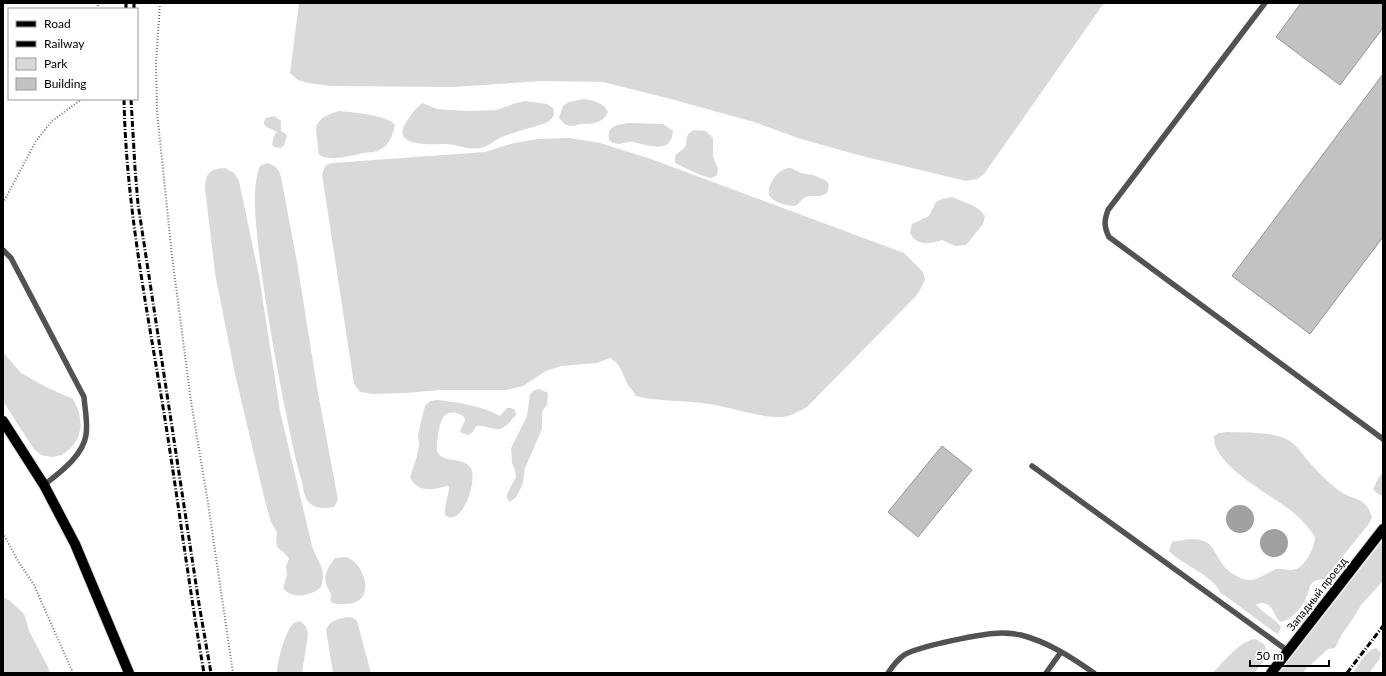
<svg xmlns="http://www.w3.org/2000/svg" width="1386" height="676" viewBox="0 0 1386 676" font-family="Lato,sans-serif">
<style>
.green{fill:#d9d9d9}
.water{fill:#a0a0a0}
.building{fill:#c2c2c2;stroke:#969696}
.lines{fill:none;stroke-linecap:round;stroke-linejoin:round}
.primary-casing{stroke:#dbdbdb;stroke-width:12}
.path{stroke:#747474;stroke-width:2;stroke-dasharray:1 2;stroke-linecap:butt}
.service{stroke:#525252;stroke-width:5.5}
.primary{stroke:#000;stroke-width:10}
.rail{stroke:#000;stroke-width:3;stroke-dasharray:6 2 1 2;stroke-linecap:butt}
.labels{text-anchor:middle;stroke-width:3;stroke-linejoin:round;paint-order:stroke}
.street-label{font-size:11px;fill:#000;stroke:#fff}
</style>
<rect width="100%" height="100%" fill="#fff"/>
<path class="green" d="M 299,3 L 1104,3 L 984,174 L 977,179 L 966,181 L 862,156 L 801,139 L 754,122 L 667,98 L 603,82 L 542,81 L 453,87 L 332,86 L 308,83 L 298,80 L 290,73 Z
M 584,99 C 593,100 604,103 608,112 C 603,123 593,124 582,124 C 576,125 572,127 566,125 C 563,123 562,121 559,118 L 563,106 L 569,102 Z
M 525,101 L 547,104 L 553,108 C 556,115 552,119 546,123 C 532,128 516,131 502,137 C 495,140 488,147 480,148 C 468,150 458,145 447,144 C 433,144 388,148 407,121 C 412,114 415,108 423,103 L 437,109 L 466,111 L 497,110 L 516,103 Z
M 339,111 C 350,112 389,115 395,125 C 393,134 390,144 381,149 C 376,153 369,152 363,153 C 349,156 332,162 319,155 C 318,150 318,145 317,139 C 317,136 316,133 316,130 C 316,118 330,114 339,111 Z
M 274,116 L 281,121 L 281,131 L 285,133 L 287,136 L 284,145 L 281,148 L 274,147 L 272,145 L 274,136 L 277,132 C 272,128 259,128 266,118 Z
M 628,123 L 663,124 L 673,131 C 671,156 647,144 632,142 C 623,142 617,147 609,140 C 607,126 616,125 628,123 Z
M 694,130 L 706,131 L 713,138 L 713,156 L 718,169 L 717,175 C 714,177 714,177 711,178 C 705,178 681,166 675,163 L 675,157 C 677,152 682,151 685,147 C 689,139 683,136 694,130 Z
M 570,138 L 600,143 L 651,159 L 904,253 L 923,272 L 925,280 L 921,288 L 916,296 L 807,407 C 798,412 791,416 782,417 C 759,418 732,407 709,404 C 685,400 660,402 636,396 C 634,392 631,389 628,385 C 623,375 621,364 610,358 L 597,363 L 561,366 L 546,371 L 523,386 L 506,390 L 440,390 L 406,393 L 374,394 L 360,392 L 354,384 L 322,174 L 326,165 L 333,163 L 485,152 L 514,143 L 538,139 Z
M 267,163 C 275,165 279,169 281,177 L 297,262 L 317,387 L 338,500 L 334,507 C 324,509 313,509 307,500 C 304,495 303,488 302,482 C 296,463 292,443 288,423 C 276,364 265,304 258,244 C 256,221 251,189 260,166 Z
M 225,168 L 234,173 L 239,181 L 259,276 L 280,411 L 312,546 C 317,562 327,568 321,587 C 311,596 292,600 283,588 L 287,575 L 286,566 L 289,559 C 281,545 274,554 277,532 L 271,522 L 265,501 L 235,374 L 215,273 L 205,188 C 206,173 209,169 225,168 Z
M 791,168 L 801,173 L 813,175 L 827,181 L 829,186 L 827,193 C 818,199 814,194 806,197 C 801,198 800,205 794,206 C 787,206 771,202 769,194 C 767,186 777,171 785,169 C 787,168 789,168 791,168 Z
M 952,197 C 964,203 977,204 985,216 L 983,224 L 966,245 L 955,246 L 942,240 C 930,244 916,246 910,233 L 912,224 L 929,216 L 936,202 L 942,199 Z
M 3,352 L 21,373 L 46,387 L 73,399 L 79,412 L 81,426 L 78,438 L 72,447 L 62,455 L 52,457 L 41,455 L 33,448 L 3,401 Z
M 539,389 L 548,393 L 547,405 L 543,410 L 542,415 L 542,429 L 525,468 L 523,483 L 517,496 L 510,502 L 507,499 L 507,494 L 516,477 L 515,470 L 512,463 L 511,448 L 527,416 L 530,395 L 533,391 Z
M 437,400 C 456,402 483,406 500,416 L 507,408 L 511,408 L 515,410 L 516,415 C 512,419 509,424 504,427 C 496,433 485,424 476,426 L 473,432 L 468,435 L 460,432 L 465,420 C 464,416 461,414 456,413 C 442,410 440,424 438,435 C 438,439 436,445 437,450 C 440,464 462,456 470,467 C 479,478 462,529 445,515 C 444,505 449,496 449,486 C 445,486 443,487 439,488 C 426,491 415,489 410,477 L 417,456 L 419,445 L 418,436 L 419,430 L 425,406 L 430,401 Z
M 1227,432 C 1246,433 1271,431 1288,440 C 1297,445 1303,455 1309,462 C 1318,472 1328,482 1338,490 C 1354,502 1366,495 1372,518 L 1368,525 L 1324,579 C 1320,579 1315,580 1312,583 C 1309,586 1309,592 1307,595 C 1303,607 1294,618 1281,622 C 1271,615 1275,600 1256,604 C 1263,614 1275,618 1281,627 L 1278,634 L 1273,631 L 1220,592 C 1213,575 1182,565 1169,551 L 1172,542 C 1178,541 1186,539 1193,539 C 1214,540 1213,552 1223,565 C 1227,571 1236,576 1243,579 C 1256,583 1264,574 1274,570 C 1281,567 1286,571 1292,570 C 1305,569 1315,547 1315,537 C 1309,527 1299,517 1290,510 C 1271,495 1211,464 1214,436 L 1219,433 Z
M 1383,473 L 1383,496 L 1378,494 L 1373,489 L 1379,477 Z
M 1383,540 L 1383,581 L 1361,605 L 1354,617 L 1342,634 L 1335,648 L 1328,649 L 1306,669 L 1303,673 L 1279,673 Z
M 346,557 C 365,562 381,608 339,604 C 336,604 332,604 331,601 C 330,599 331,597 331,595 C 330,591 328,589 327,586 C 322,577 329,565 335,558 Z
M 3,597 L 10,601 L 23,613 L 25,616 L 29,631 L 48,667 L 50,673 L 3,673 Z
M 348,617 L 353,618 L 357,621 L 371,673 L 333,673 L 326,630 C 329,621 339,618 348,617 Z
M 300,621 C 306,625 307,628 308,634 L 302,673 L 277,673 C 277,662 285,633 292,625 C 294,622 297,622 300,621 Z
M 1255,639 L 1264,644 C 1270,657 1262,663 1254,673 L 1213,673 C 1223,662 1240,641 1255,639 Z
M 1376,648 L 1381,653 L 1379,660 L 1369,673 L 1353,673 C 1359,665 1366,650 1376,648 Z"/>
<path class="water" d="M1226 519a14 14 0 1 1 28 0a14 14 0 1 1-28 0Z
M1260 543a14 14 0 1 1 28 0a14 14 0 1 1-28 0Z"/>
<path class="building" d="M 1301,3 L 1383,3 L 1383,28 L 1340,85 L 1276,37 Z
M 1383,74 L 1383,237 L 1310,334 L 1232,276 Z
M 942,446 L 972,470 L 918,537 L 888,512 Z"/>
<g class="lines">
<g class="primary-casing">
<path id="primary" d="M 3,421 L 44,485 L 75,544 L 129,673
M 1271,673 L 1383,529"/>
</g>
<path class="path" d="M 160,3 L 156,63 L 157,111 L 172,256 L 191,401 L 208,503 L 233,673
M 98,9 L 98,3
M 3,203 L 36,141 L 52,121 L 82,99
M 3,533 L 18,561 L 34,585 L 73,673"/>
<path class="service" d="M 1265,3 L 1108,210 C 1104,221 1104,227 1109,237 L 1383,439
M 3,250 L 11,258 L 84,397 C 85,410 88,423 86,435 C 83,456 59,473 44,485
M 1032,466 L 1288,651
M 888,673 C 892,667 897,660 904,655 C 919,646 984,633 1002,633 C 1008,633 1015,634 1021,635 C 1048,642 1071,657 1094,673
M 1046,673 L 1061,652"/>
<use href="#primary" class="primary"/>
<path class="rail" d="M 126,9 L 126,3
M 134,9 L 134,3
M 124,99 C 126,205 147,309 164,413 C 178,500 189,587 204,673
M 131,99 L 135,168 L 138,204 L 199,604 L 211,673
M 1347,673 L 1383,626"/>
</g>
<g class="labels">
<g class="street-label">
<text transform="translate(1317 594) rotate(-52)" y="4">Западный проезд</text>
</g>
</g>
<rect width="1386" height="676" fill="none" stroke="#000000" stroke-width="8"/>
<rect x="8" y="8" width="130" height="92" fill="#ffffff" stroke="#999999"/>
<rect x="16" y="21" width="20" height="6" fill="#000000" stroke="#999999"/>
<text x="44" y="28" font-size="12" fill="#000000">Road</text>
<rect x="16" y="41" width="20" height="6" fill="#000000" stroke="#999999"/>
<text x="44" y="48" font-size="12" fill="#000000">Railway</text>
<rect x="16" y="58" width="20" height="12" fill="#d9d9d9" stroke="#999999"/>
<text x="44" y="68" font-size="12" fill="#000000">Park</text>
<rect x="16" y="78" width="20" height="12" fill="#c2c2c2" stroke="#999999"/>
<text x="44" y="88" font-size="12" fill="#000000">Building</text>
<path d="M1250 660v6h79v-6" fill="none" stroke="#000000" stroke-width="2"/>
<text x="1256" y="660" font-size="12" fill="#000000" stroke="#ffffff" stroke-width="3" paint-order="stroke">50 m</text>
</svg>
